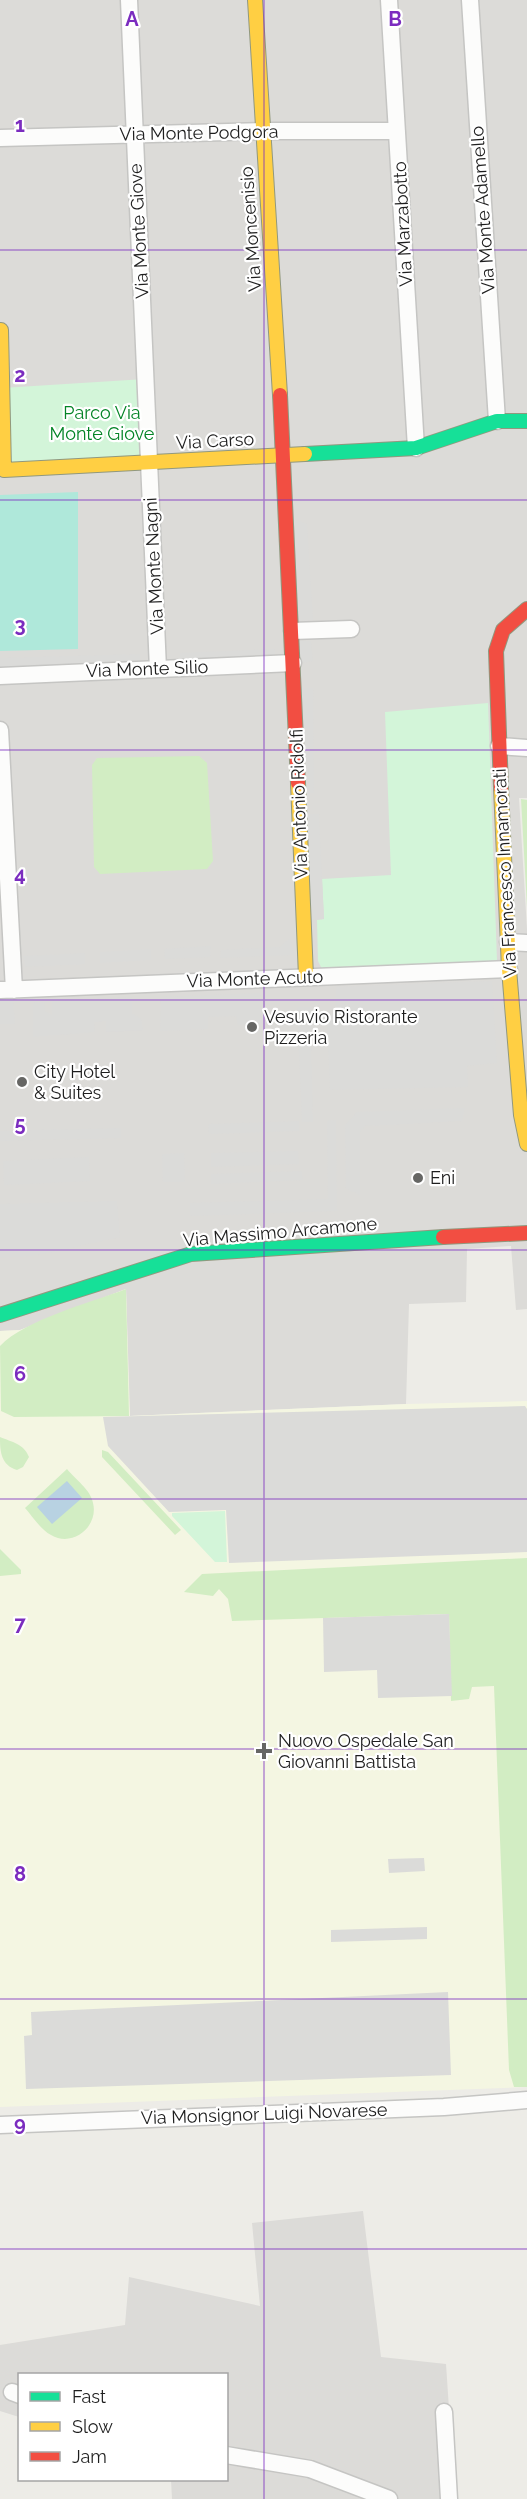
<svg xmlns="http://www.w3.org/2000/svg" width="527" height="2499" viewBox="0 0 527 2499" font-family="Raleway,sans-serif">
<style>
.residential{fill:#dcdbd8}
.education{fill:#f4f6e2}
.grass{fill:#d2edc3}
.park{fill:#d3f5d9}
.pitch{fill:#afe8da}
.parking{fill:#dbdbd9}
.water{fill:#b8d2e2}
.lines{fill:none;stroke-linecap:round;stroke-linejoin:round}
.street-casing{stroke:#c5c5c3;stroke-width:19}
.fast-casing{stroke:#91987e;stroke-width:16}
.slow-casing{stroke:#91987e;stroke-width:16}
.jam-casing{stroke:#91987e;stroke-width:16}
.street{stroke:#fcfcfb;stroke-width:16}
.fast{stroke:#16e098;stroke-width:14}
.slow{stroke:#ffcf43;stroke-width:14}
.jam{stroke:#f24e42;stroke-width:14}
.grid{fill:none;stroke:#7b2cbf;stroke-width:1.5;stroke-opacity:0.55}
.poi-dot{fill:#666664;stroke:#fff;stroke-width:2}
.labels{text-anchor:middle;stroke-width:4.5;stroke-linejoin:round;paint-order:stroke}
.street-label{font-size:18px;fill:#1e1e1e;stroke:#fff}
.park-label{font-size:18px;fill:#048426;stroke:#fff}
.poi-label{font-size:18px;fill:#1e1e1e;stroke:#fff;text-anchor:start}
.grid-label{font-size:20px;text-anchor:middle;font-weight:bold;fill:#7b2cbf;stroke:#fff;stroke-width:4.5;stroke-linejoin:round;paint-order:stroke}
</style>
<rect width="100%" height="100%" fill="#edece7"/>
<path class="residential" d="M 0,0 L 527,0 L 527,798 L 519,798 L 527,929 L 527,1309 L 516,1310 L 511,1246 L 467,1249 L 466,1302 L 409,1304 L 406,1404 L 129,1416 L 126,1289 L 20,1330 L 0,1331 Z
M 363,2211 L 381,2357 L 446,2364 L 455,2499 L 172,2499 L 171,2480 L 226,2480 L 226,2374 L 20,2374 L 19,2417 L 0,2411 L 0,2345 L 125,2325 L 129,2277 L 260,2306 L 252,2223 Z"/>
<path class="education" d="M 126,1289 L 130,1416 L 406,1404 L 527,1401 L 527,2087 L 0,2107 L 0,1331 L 20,1330 Z"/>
<path class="grass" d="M 199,756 L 207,763 L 213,861 L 207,869 L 100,874 L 94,867 L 92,765 L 97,758 Z
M 521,799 L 527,800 L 527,907 Z
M 126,1289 L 129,1416 L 14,1417 L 1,1411 L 0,1346 C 26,1319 90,1303 126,1289 Z
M 0,1437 C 12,1442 24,1444 29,1457 L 23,1467 L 17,1470 C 1,1465 0,1452 0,1437 Z
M 102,1450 L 108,1452 L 181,1530 L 175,1535 L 102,1457 Z
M 67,1469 C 75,1479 91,1490 93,1503 C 99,1526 73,1548 51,1535 C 41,1530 33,1517 25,1508 Z
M 0,1549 L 21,1570 L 21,1574 L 0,1576 Z
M 527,1558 L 527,2087 L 514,2087 L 509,2070 L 494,1686 L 472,1687 L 469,1699 L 451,1701 L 449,1614 L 232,1621 L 228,1599 L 219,1589 L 213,1596 L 184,1592 L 202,1574 Z"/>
<path class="park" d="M 145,379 L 149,463 L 4,470 L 2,388 Z
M 488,703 L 497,961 L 322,969 L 318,961 L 317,920 L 324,919 L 322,879 L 391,875 L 385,712 Z
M 225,1511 L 227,1562 L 215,1562 L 172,1516 L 172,1513 Z"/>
<path class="pitch" d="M 78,492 L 78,649 L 0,651 L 0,495 Z"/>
<path class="parking" d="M 290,517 L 307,524 L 313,620 L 298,621 Z
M 297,641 L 311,641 L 313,661 L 298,664 Z
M 275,649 L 275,664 L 180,668 L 180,653 Z
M 140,654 L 140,670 L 0,676 L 0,658 Z
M 298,688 L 313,688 L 314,793 L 302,794 Z
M 305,814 L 319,814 L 324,919 L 309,920 Z
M 290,938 L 294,955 L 220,958 L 221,950 L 280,947 Z
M 211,946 L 210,957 L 165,959 L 164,949 Z
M 151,949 L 151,960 L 100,963 L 100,952 Z
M 85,953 L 85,964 L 26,967 L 23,956 Z
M 492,981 L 497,1063 L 467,1066 L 468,1087 L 330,1090 L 327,1021 L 336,1009 L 336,987 Z
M 260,993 L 262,1024 L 238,1025 L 236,1016 L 208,1017 L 208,1029 L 160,1031 L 161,997 Z
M 132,997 L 132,1013 L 141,1019 L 143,1030 L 106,1032 L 106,1021 L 94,1022 L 95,1032 L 33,1037 L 33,1003 L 44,1002 L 45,1011 L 52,1015 L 52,1001 Z
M 0,1001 L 13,1001 L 15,1024 L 0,1024 Z
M 297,1007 L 310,1007 L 313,1122 L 302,1122 Z
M 465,1108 L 462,1121 L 365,1126 L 360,1132 L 360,1195 L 346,1189 L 345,1125 L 357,1112 Z
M 336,1120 L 337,1211 L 190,1216 L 190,1203 L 328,1199 L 327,1121 Z
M 299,1121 L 299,1131 L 209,1134 L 208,1124 Z
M 121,1128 L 121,1138 L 0,1141 L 0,1131 Z
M 298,1151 L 299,1164 L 211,1167 L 211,1153 Z
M 184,1153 L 185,1182 L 163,1182 L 162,1154 Z
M 89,1157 L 90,1181 L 4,1185 L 3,1161 Z
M 301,1171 L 303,1180 L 211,1184 L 211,1174 Z
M 117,1201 L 120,1237 L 34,1256 L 0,1258 L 0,1204 Z
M 525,1406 L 527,1409 L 527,1552 L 229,1563 L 226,1510 L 169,1512 L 108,1446 L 103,1417 Z
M 449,1614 L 452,1696 L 378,1698 L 377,1670 L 324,1672 L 323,1618 Z
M 424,1858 L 425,1871 L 389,1873 L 388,1859 Z
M 427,1927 L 427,1939 L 331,1942 L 331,1930 Z
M 448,1992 L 451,2075 L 26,2089 L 24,2036 L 32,2035 L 31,2012 Z"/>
<path class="water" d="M 67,1481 L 82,1498 L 52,1524 L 37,1507 Z"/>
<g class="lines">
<g class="street-casing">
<path id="street" d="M 129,0 L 158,669
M 389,0 L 416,448
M 470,0 L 497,421
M 0,138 L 262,131 L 397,131
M 292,631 L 351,629
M 0,676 L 293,663
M 0,730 L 14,990
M 499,746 L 527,748
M 508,942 L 527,943
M 0,990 L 509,969
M 0,2125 L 444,2107 L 527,2100
M 12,2392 L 20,2395
M 444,2412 L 449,2499
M 226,2455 L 310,2469 L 389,2499"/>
</g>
<g class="fast-casing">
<path id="fast" d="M 305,454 L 416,448 L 497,421 L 527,421
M 0,1315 L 191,1254 L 443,1237"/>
</g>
<g class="slow-casing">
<path id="slow" d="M 255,0 L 280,395
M 1,330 L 4,470 L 305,454
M 298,783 L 306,977
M 501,788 L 509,969 L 521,1115 L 527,1144"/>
</g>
<g class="jam-casing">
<path id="jam" d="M 280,395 L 298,783
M 501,788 L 496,651 L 503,630 L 527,609
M 443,1237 L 527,1233"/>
</g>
<use href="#street" class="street"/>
<use href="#fast" class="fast"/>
<use href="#slow" class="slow"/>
<use href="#jam" class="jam"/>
</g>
<path class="grid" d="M 264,0 L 264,2499M 0,250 L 527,250M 0,500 L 527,500M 0,750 L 527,750M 0,1000 L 527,1000M 0,1250 L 527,1250M 0,1499 L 527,1499M 0,1749 L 527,1749M 0,1999 L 527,1999M 0,2249 L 527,2249"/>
<g class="poi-dot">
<circle cx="252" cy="1027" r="6"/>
<circle cx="22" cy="1082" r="6"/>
<circle cx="418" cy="1178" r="6"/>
<path d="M261 1742h6v6h6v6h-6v6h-6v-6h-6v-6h6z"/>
</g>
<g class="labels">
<g class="street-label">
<text transform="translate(199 133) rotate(-1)" y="6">Via Monte Podgora</text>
<text transform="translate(483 210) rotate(-94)" y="6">Via Monte Adamello</text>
<text transform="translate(403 224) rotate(-93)" y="6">Via Marzabotto</text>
<text transform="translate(251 229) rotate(-94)" y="6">Via Moncenisio</text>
<text transform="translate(139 231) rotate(-93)" y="6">Via Monte Giove</text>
<text transform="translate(215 441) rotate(-3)" y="6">Via Carso</text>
<text transform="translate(154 566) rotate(-93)" y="6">Via Monte Nagni</text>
<text transform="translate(147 669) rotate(-2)" y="6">Via Monte Silio</text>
<text transform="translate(299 804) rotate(-92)" y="6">Via Antonio Ridolfi</text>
<text transform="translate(505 873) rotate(-93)" y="6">Via Francesco Innamorati</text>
<text transform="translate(255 979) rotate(-2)" y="6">Via Monte Acuto</text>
<text transform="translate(280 1232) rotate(-5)" y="6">Via Massimo Arcamone</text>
<text transform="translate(264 2114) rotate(-2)" y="6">Via Monsignor Luigi Novarese</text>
</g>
<g class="park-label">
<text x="102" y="419">Parco Via<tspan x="102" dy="21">Monte Giove</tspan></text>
</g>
<g class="poi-label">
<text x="264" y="1023">Vesuvio Ristorante<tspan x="264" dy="21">Pizzeria</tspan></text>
<text x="34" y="1078">City Hotel<tspan x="34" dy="21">&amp; Suites</tspan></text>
<text x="430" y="1184">Eni</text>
<text x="278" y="1747">Nuovo Ospedale San<tspan x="278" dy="21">Giovanni Battista</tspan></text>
</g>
</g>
<g class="grid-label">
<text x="132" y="26">A</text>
<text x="395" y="26">B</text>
<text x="20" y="132">1</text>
<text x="20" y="382">2</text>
<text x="20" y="632">3</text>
<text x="20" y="881">4</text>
<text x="20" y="1131">5</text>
<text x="20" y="1381">6</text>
<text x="20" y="1631">7</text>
<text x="20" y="1881">8</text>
<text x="20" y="2131">9</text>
</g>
<rect x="18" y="2373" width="210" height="108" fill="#ffffff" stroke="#a5a5a5" stroke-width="1.5"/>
<rect x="30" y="2392" width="30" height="9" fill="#16e098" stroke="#a5a5a5" stroke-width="1.5"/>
<text x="72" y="2403" font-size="18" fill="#1e1e1e">Fast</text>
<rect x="30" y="2422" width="30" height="9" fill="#ffcf43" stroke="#a5a5a5" stroke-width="1.5"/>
<text x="72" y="2433" font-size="18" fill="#1e1e1e">Slow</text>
<rect x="30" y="2452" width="30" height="9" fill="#f24e42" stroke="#a5a5a5" stroke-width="1.5"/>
<text x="72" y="2463" font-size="18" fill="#1e1e1e">Jam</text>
</svg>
